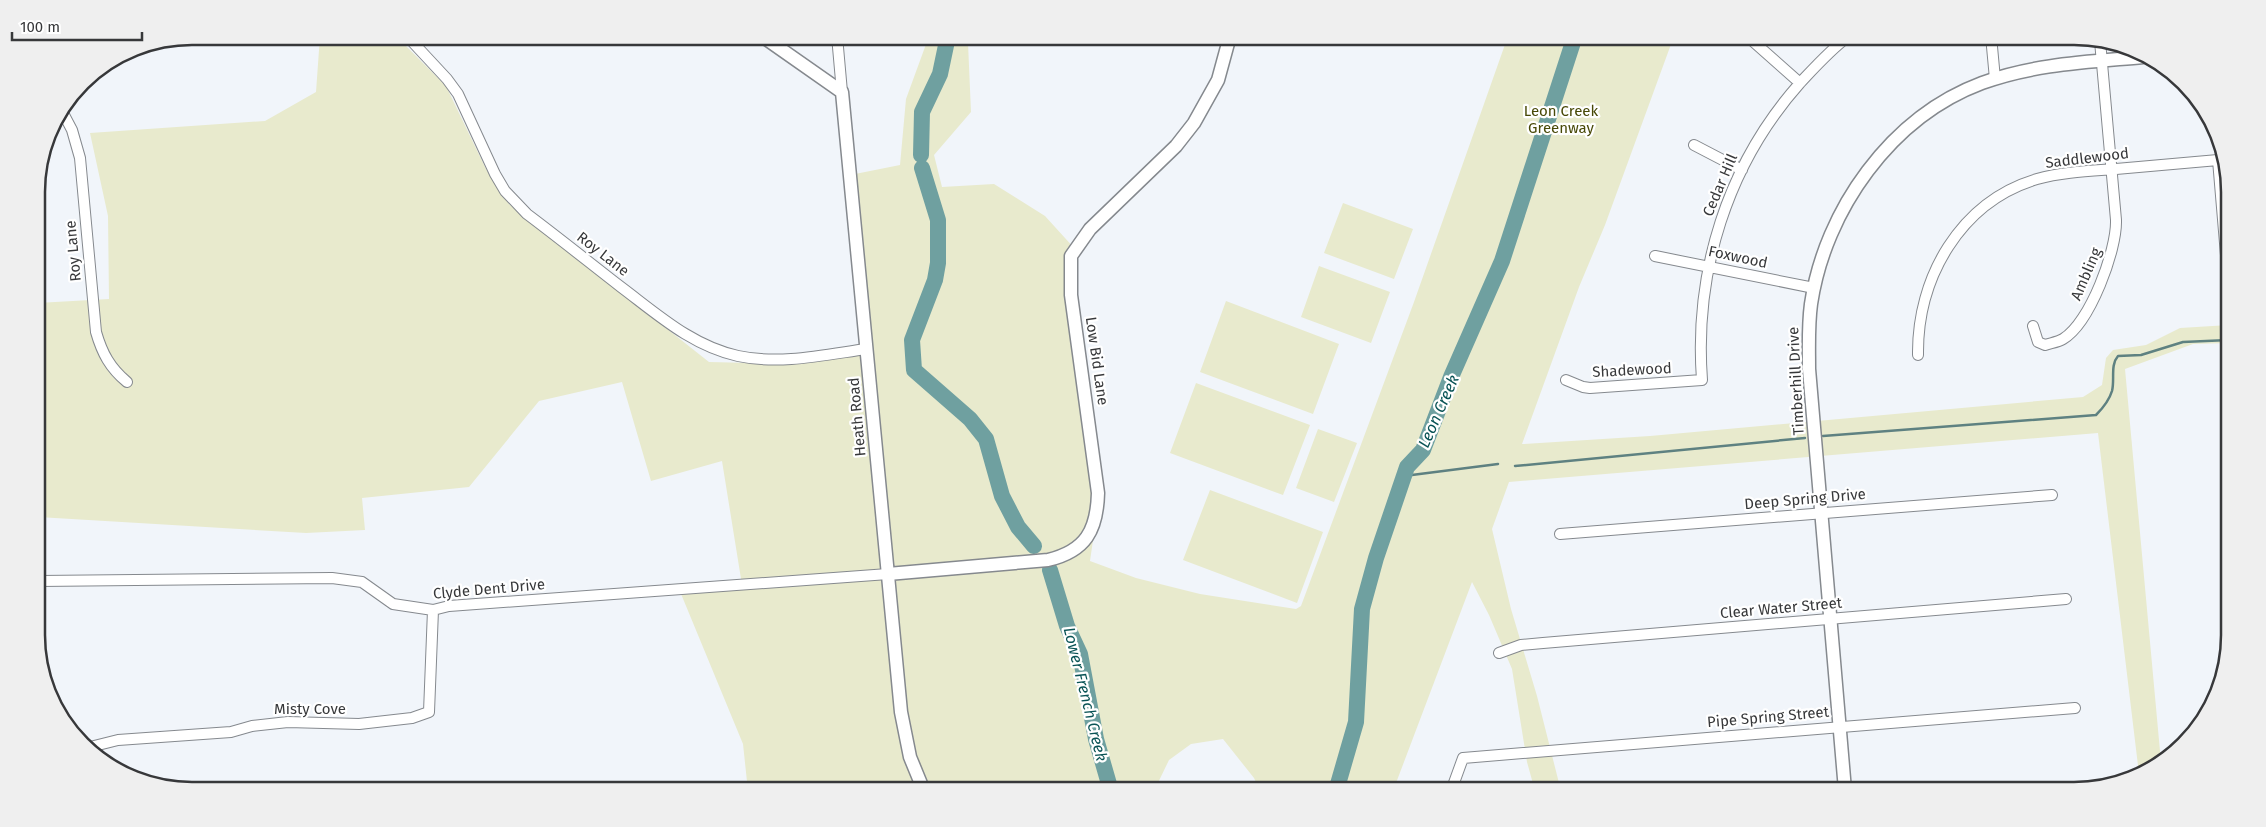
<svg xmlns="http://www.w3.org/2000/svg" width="2266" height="827" viewBox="0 0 2266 827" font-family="'Fira Sans',sans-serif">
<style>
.green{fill:#e8eacd}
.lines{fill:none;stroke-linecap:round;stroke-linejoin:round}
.stream{stroke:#5e8181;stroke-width:2.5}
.river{stroke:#6fa0a0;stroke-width:16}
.minor-casing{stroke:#85898e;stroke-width:12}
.tertiary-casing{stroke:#85898e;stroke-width:15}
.minor{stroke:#fff;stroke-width:10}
.tertiary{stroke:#fff;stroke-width:12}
.labels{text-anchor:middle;stroke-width:4.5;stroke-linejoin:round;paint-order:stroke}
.park-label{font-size:15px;fill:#484907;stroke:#fff}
.street-label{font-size:15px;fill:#37383a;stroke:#fff}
.water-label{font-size:16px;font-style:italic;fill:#095355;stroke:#fff}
.rim{fill:none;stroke:#37383a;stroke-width:2.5}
</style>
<rect width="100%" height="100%" fill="#f1f5fa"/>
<path class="green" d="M 320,36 L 396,36 L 446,86 L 486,169 L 509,204 L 709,362 L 752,363 L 866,349 L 850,175 L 900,165 L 906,99 L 929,36 L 974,36 L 968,43 L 971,112 L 934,155 L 942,187 L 994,184 L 1045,216 L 1075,249 L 1071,256 L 1098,506 L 1090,561 L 1136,578 L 1200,594 L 1296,609 L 1301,606 L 1414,302 L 1508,36 L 1674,36 L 1605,225 L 1579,287 L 1522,444 L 1650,436 L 2083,397 L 2102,385 L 2106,358 L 2113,350 L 2146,345 L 2180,328 L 2229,325 L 2229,343 L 2193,344 L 2125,369 L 2161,762 L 2139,774 L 2098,433 L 1509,482 L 1492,529 L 1511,609 L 1537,696 L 1561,791 L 1535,791 L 1527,762 L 1512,669 L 1489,615 L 1472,582 L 1393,791 L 1260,791 L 1254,778 L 1223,739 L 1191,744 L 1169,760 L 1154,791 L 748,791 L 743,744 L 679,589 L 742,585 L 722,461 L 651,481 L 622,382 L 539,401 L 469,487 L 362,498 L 365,530 L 306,533 L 38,517 L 37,303 L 109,299 L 108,216 L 90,133 L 265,121 L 316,92 Z
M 1343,203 L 1413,229 L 1394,279 L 1324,253 Z
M 1319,266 L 1390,292 L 1371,343 L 1301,317 Z
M 1226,301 L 1339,344 L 1313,414 L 1200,372 Z
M 1196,383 L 1310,425 L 1283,495 L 1170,453 Z
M 1318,429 L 1357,443 L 1334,502 L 1296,488 Z
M 1210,490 L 1323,532 L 1297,603 L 1183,560 Z"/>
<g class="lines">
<path class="stream" d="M 1823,436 L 2096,415 C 2103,408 2109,401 2112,391 C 2115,380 2110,365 2118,356 L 2141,355 L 2183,342 L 2229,340
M 1515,466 L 1805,438
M 1404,476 L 1498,464"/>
<path class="river" d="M 921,155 L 922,112 L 940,74 L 948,36
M 922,168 L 938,220 L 938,263 L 935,280 L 912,340 L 914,370 L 970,419 L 986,439 L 1002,496 L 1018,527 L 1034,546
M 1050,570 L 1067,626 L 1080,654 L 1096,739 L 1111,791
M 1336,791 L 1356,722 L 1362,609 L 1376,558 L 1407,467 L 1423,450 L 1451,377 L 1502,261 L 1575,36"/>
<g class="minor-casing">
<path id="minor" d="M 407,36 L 447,79 L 458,94 L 495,174 L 505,191 L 527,214 C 559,238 590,263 621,287 C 657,314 692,346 738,356 C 780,365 824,355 866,349
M 837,36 L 842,92
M 1747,36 L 1800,83
M 1991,36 L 1995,79
M 186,38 L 234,39 L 251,36
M 62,111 L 72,130 L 80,158 L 96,332 C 102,353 110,368 127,382
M 1694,145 L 1742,170
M 1655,256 L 1814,288
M 2033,326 L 2038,342 L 2045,345 C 2051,343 2058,342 2063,339 C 2090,323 2117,250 2116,220 L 2100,41
M 1918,355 C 1917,278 1960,202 2037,179 C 2062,172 2089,171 2116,169 C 2150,166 2184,163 2218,160 L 2227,267
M 1566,380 L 1583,387 L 1590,388 L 1702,380 C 1694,272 1727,165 1800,83 C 1815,67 1831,49 1849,36
M 1560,534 L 2052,495
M 39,581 L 332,578 L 362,582 L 393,604 L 433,610 L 449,606 L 888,574
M 1499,653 L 1521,645 L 1543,643 L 2066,599
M 90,747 L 118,740 L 231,732 L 252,726 L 288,722 L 359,724 L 412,718 L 429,712 L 433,610
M 1451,791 L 1463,758 L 2075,708"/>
</g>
<g class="tertiary-casing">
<path id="tertiary" d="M 762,36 L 842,92 L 901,712 L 910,757 L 924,791
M 888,574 L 1048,560 C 1086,551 1097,530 1098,493 L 1071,295 L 1071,256 L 1090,229 L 1176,146 L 1194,123 L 1218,80 L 1230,36
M 1845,790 L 1809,369 C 1809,347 1808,326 1811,304 C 1825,210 1891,117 1982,83 C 2034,64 2088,62 2143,57"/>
</g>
<use href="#minor" class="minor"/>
<use href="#tertiary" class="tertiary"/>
</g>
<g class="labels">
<g class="park-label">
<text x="1561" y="116">Leon Creek<tspan x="1561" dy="17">Greenway</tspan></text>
</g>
<g class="street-label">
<text transform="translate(2087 158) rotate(-7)" y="5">Saddlewood</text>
<text transform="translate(1720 185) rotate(-67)" y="5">Cedar Hill</text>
<text transform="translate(73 251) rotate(-95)" y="5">Roy Lane</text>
<text transform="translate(603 254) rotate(38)" y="5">Roy Lane</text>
<text transform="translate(1738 257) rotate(12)" y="5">Foxwood</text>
<text transform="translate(2086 274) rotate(-67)" y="5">Ambling</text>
<text transform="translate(1097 361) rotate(82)" y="5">Low Bid Lane</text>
<text transform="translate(1632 370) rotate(-3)" y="5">Shadewood</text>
<text transform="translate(1796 381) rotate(-93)" y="5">Timberhill Drive</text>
<text transform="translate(857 417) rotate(-95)" y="5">Heath Road</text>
<text transform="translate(1805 499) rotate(-5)" y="5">Deep Spring Drive</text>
<text transform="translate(489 589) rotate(-5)" y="5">Clyde Dent Drive</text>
<text transform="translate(1781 608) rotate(-5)" y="5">Clear Water Street</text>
<text x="310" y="714">Misty Cove</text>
<text transform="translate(1768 717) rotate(-5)" y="5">Pipe Spring Street</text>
</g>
<g class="water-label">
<text transform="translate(1438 411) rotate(-66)" y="6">Leon Creek</text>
<text transform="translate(1086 694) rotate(76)" y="6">Lower French Creek</text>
</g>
</g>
<path d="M0 0H2266V827H0ZM192 45H2074A147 147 0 0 1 2221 192V635A147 147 0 0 1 2074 782H192A147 147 0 0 1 45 635V192A147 147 0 0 1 192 45Z" fill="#efefef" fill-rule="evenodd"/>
<path class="rim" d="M192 45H2074A147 147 0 0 1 2221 192V635A147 147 0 0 1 2074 782H192A147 147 0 0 1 45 635V192A147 147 0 0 1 192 45Z"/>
<path d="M12 32v8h130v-8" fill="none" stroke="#37383a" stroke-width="2.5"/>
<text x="20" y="32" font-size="15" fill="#37383a" stroke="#ffffff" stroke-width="4" paint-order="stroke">100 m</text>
</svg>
